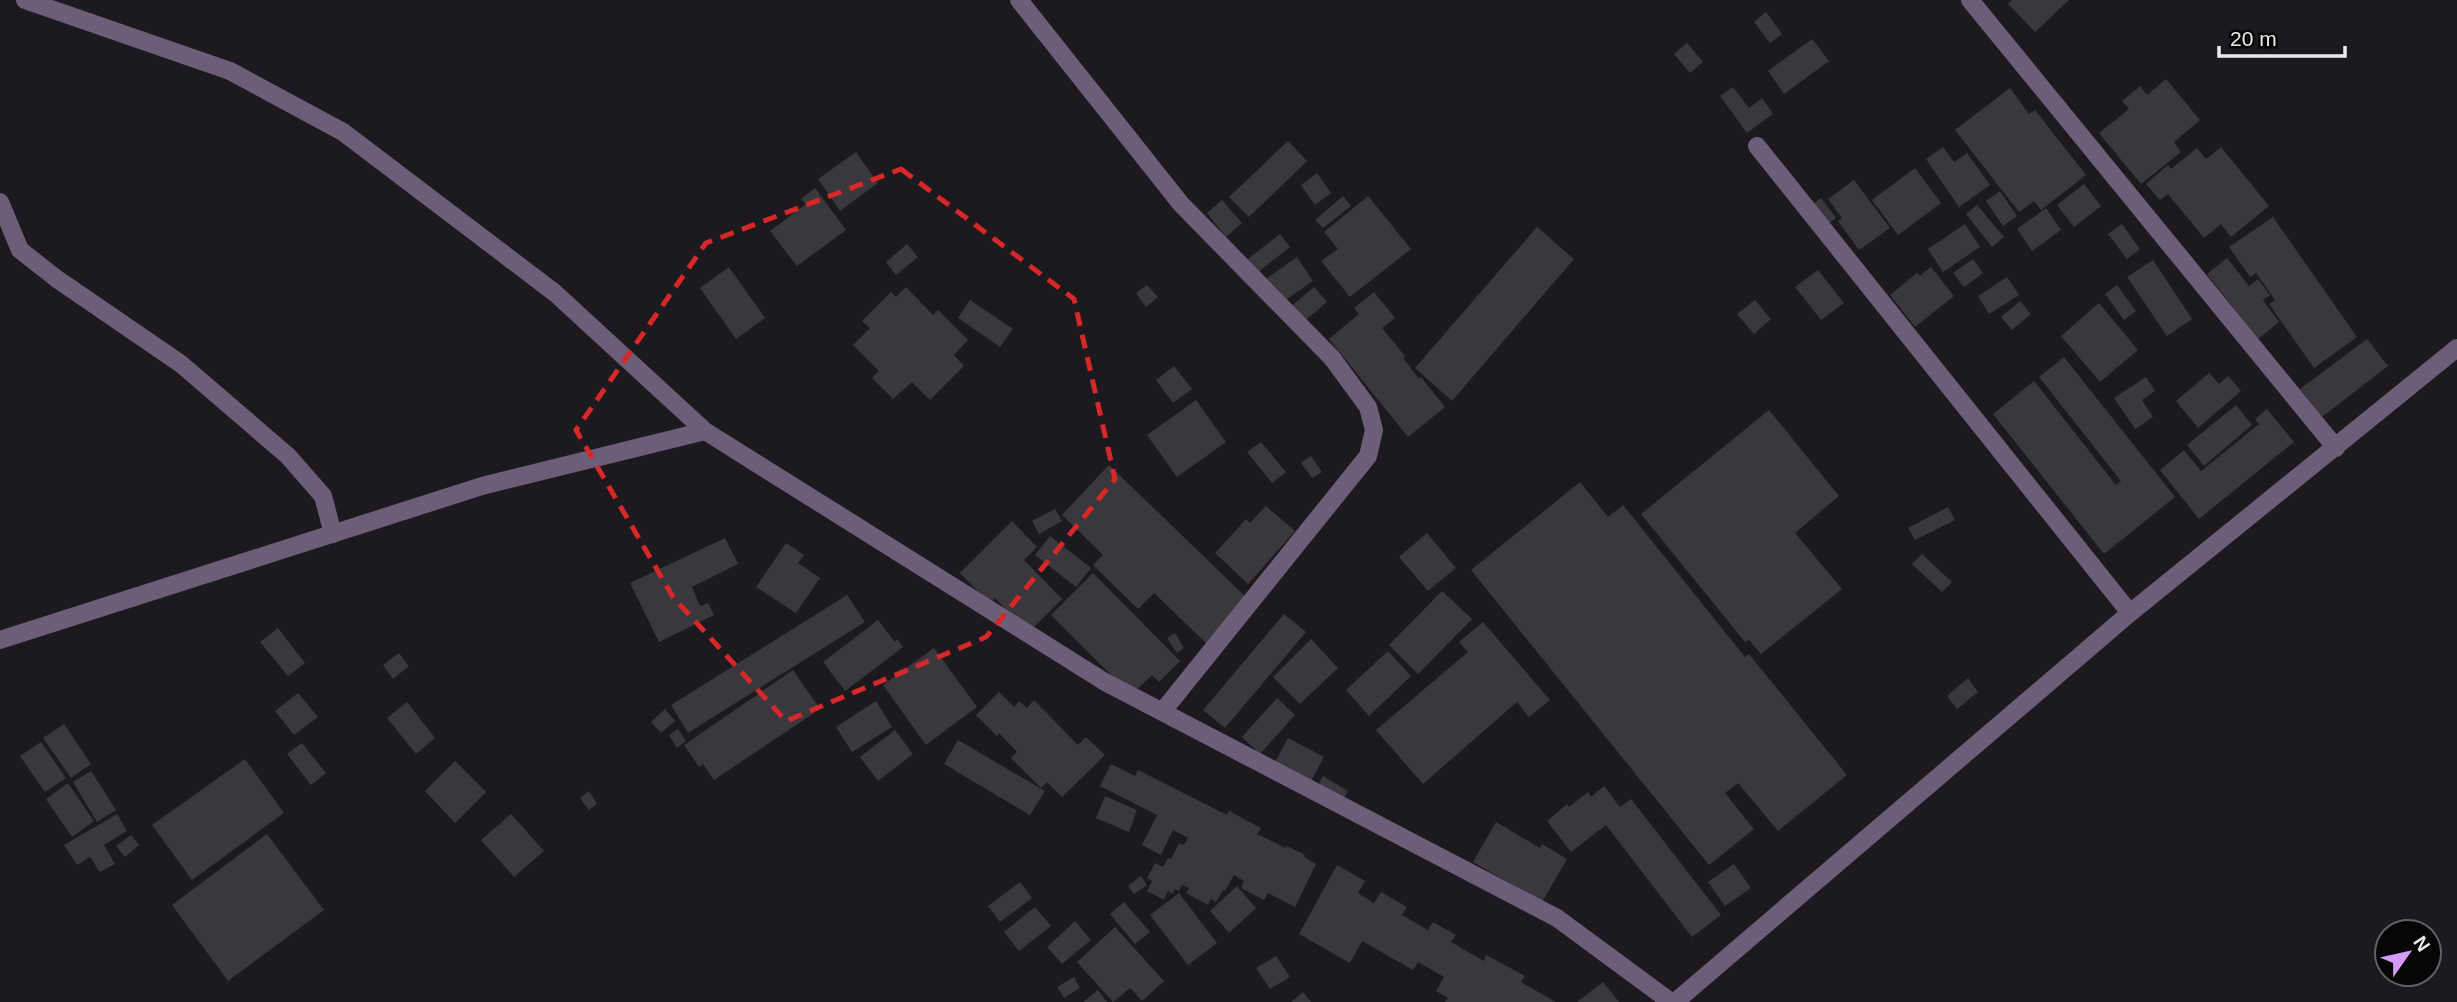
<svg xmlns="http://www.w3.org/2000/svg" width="2457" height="1002" viewBox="0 0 2457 1002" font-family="Arial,sans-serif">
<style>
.building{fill:#3a383c}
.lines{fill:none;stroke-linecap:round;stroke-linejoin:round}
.lane{stroke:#6c5d79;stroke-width:18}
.street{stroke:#6c5d79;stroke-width:18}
.marked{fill:none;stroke:#d62828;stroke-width:5;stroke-dasharray:14 9;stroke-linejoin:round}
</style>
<rect width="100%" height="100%" fill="#1c1a1e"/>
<path class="building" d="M 2012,0 L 2069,0 L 2035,32 L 2008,4 Z
M 1766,12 L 1782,34 L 1770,43 L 1754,22 Z
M 1812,39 L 1829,61 L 1784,94 L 1768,71 Z
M 1687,43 L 1703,62 L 1690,73 L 1674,54 Z
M 2166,79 L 2200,120 L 2174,142 L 2181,152 L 2141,184 L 2099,133 L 2129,109 L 2122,101 L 2140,86 L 2147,95 Z
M 1733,87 L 1749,108 L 1762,98 L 1773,114 L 1747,133 L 1720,96 Z
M 2010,88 L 2029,114 L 2035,110 L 2086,175 L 2041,210 L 2034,201 L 2019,212 L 1955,130 Z
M 1288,141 L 1307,161 L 1249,217 L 1229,197 Z
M 1943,147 L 1954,162 L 1967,153 L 1990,185 L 1959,207 L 1926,159 Z
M 2221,147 L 2269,206 L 2231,237 L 2221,224 L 2204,238 L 2168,194 L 2160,200 L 2146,184 L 2168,165 L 2171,169 L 2197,148 L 2206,159 Z
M 856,152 L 878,183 L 840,211 L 818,179 Z
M 1915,168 L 1941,203 L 1898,235 L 1872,200 Z
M 1317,173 L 1331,193 L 1315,205 L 1301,185 Z
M 1854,180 L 1890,228 L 1859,250 L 1838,221 L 1842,218 L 1828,199 Z
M 2084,184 L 2101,206 L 2074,227 L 2057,205 Z
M 815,188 L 846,230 L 797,266 L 770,231 L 806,204 L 801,199 Z
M 2000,191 L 2017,216 L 2003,226 L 1986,201 Z
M 1343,196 L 1351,206 L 1323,228 L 1315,220 Z
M 1368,196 L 1411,249 L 1350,297 L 1321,261 L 1338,249 L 1324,232 Z
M 1821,198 L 1836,218 L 1828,224 L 1813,204 Z
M 1222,200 L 1242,223 L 1226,237 L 1207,213 Z
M 1977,205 L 2004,237 L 1992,247 L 1966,214 Z
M 2046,208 L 2061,230 L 2032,251 L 2017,229 Z
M 2273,217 L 2357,337 L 2314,368 L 2269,304 L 2275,300 L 2256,273 L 2250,277 L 2229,247 Z
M 1965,224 L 1980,247 L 1943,272 L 1928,249 Z
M 2122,224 L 2140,249 L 2127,259 L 2108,234 Z
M 1537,227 L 1574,259 L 1452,401 L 1415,368 Z
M 1280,234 L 1290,247 L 1258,272 L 1248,259 Z
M 907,244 L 918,257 L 896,275 L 886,262 Z
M 1297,257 L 1313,281 L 1284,301 L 1267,278 Z
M 2227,258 L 2249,286 L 2258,279 L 2270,295 L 2263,300 L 2279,322 L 2258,339 L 2207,274 Z
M 1973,259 L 1983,273 L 1964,287 L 1953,273 Z
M 2153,260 L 2192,319 L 2167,336 L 2127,277 Z
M 729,267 L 765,318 L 736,339 L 700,288 Z
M 1931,267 L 1954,296 L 1915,327 L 1890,295 L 1917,273 L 1920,276 Z
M 1818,270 L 1844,303 L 1821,320 L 1795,287 Z
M 2007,277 L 2019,295 L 1989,314 L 1978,296 Z
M 1147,285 L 1158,297 L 1146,307 L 1136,293 Z
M 2117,285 L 2136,311 L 2124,320 L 2105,294 Z
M 906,287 L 933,315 L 938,310 L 968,340 L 954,355 L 964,366 L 930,400 L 912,382 L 893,399 L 872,378 L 879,371 L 853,345 L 870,328 L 862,321 L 891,292 L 896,297 Z
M 1314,287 L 1327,302 L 1300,325 L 1287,310 Z
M 1374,292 L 1395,318 L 1382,328 L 1405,356 L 1403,358 L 1419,379 L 1421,377 L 1445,407 L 1408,437 L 1329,339 L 1359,314 L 1354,308 Z
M 970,300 L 1013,329 L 1000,347 L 958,318 Z
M 1755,300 L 1771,319 L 1754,334 L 1737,314 Z
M 2020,301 L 2031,314 L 2012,330 L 2001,317 Z
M 2099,303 L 2138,350 L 2100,382 L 2061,336 Z
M 2367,339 L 2388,366 L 2322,417 L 2300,389 Z
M 2064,357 L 2175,497 L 2104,554 L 1993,414 L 2034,381 L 2116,485 L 2121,481 L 2039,377 Z
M 1174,366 L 1192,389 L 1173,403 L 1156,380 Z
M 2209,373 L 2219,384 L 2228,376 L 2241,391 L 2198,428 L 2176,401 Z
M 2146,377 L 2155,391 L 2142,400 L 2153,417 L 2135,429 L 2114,398 Z
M 1196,400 L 1226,442 L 1177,477 L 1147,435 Z
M 2236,405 L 2252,425 L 2204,466 L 2187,445 Z
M 2267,409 L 2294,442 L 2199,519 L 2160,470 L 2184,450 L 2201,471 L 2259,424 L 2255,419 Z
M 1769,410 L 1839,496 L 1795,533 L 1842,589 L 1761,654 L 1749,640 L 1745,642 L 1641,514 Z
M 1261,442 L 1286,472 L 1272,483 L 1247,452 Z
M 1311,456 L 1322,472 L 1312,478 L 1301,463 Z
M 1109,465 L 1248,599 L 1206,643 L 1154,593 L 1138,609 L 1093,565 L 1103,555 L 1062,515 Z
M 1580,482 L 1608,517 L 1623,505 L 1745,657 L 1749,654 L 1847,775 L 1778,831 L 1738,783 L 1725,793 L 1754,829 L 1709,865 L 1471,570 Z
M 1266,506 L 1295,531 L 1248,584 L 1215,553 L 1246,519 L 1250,523 Z
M 1948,507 L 1955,520 L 1915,540 L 1908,528 Z
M 1055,509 L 1062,521 L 1039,534 L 1032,521 Z
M 1012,521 L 1037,547 L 1024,560 L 1062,599 L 1028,633 L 995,598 L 989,603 L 960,573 Z
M 1427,533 L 1456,568 L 1428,591 L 1399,557 Z
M 1050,536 L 1091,568 L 1076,587 L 1035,555 Z
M 725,538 L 738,564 L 692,587 L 700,606 L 708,603 L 714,615 L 659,642 L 630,583 Z
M 786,543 L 804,555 L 798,563 L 820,578 L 796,613 L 756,587 Z
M 1922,554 L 1952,582 L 1942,592 L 1912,564 Z
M 1093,573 L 1180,661 L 1159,682 L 1152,675 L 1131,695 L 1051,615 Z
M 1442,591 L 1472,619 L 1418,674 L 1389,645 Z
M 847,595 L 865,622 L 688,733 L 671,705 Z
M 1284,614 L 1306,632 L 1225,728 L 1203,710 Z
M 878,620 L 895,642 L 897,639 L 903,647 L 845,691 L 823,662 Z
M 1483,622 L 1550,700 L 1529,717 L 1517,702 L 1423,784 L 1376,730 L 1468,652 L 1459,642 Z
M 278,628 L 305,663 L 288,676 L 260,642 Z
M 1175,633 L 1184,648 L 1177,653 L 1167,638 Z
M 1311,639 L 1338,668 L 1300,704 L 1273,677 Z
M 934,648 L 977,707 L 926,745 L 883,685 Z
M 1388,651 L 1411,676 L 1369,716 L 1346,690 Z
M 399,653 L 409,666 L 393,679 L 383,665 Z
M 793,670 L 820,709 L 714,780 L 703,764 L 699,767 L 684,745 Z
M 1968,678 L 1978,692 L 1957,709 L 1947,696 Z
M 999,692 L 1014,707 L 1019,701 L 1027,708 L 1034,700 L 1078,745 L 1086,737 L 1105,755 L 1062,797 L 1047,782 L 1041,788 L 1011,758 L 1017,752 L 999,733 L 997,736 L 976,715 Z
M 298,693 L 318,717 L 294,735 L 275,711 Z
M 1277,698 L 1295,715 L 1260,754 L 1242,737 Z
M 876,701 L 892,727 L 852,752 L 836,727 Z
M 407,702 L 435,738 L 416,754 L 387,718 Z
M 665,709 L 675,721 L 661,733 L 651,722 Z
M 64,724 L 91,764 L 71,778 L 43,738 Z
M 678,729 L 686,741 L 677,748 L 669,735 Z
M 895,730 L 913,754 L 878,781 L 860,757 Z
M 1288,738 L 1324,757 L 1310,783 L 1274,764 Z
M 958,740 L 1045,791 L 1030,815 L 944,764 Z
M 41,742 L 66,778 L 45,792 L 20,756 Z
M 302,743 L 326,773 L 311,785 L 287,754 Z
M 245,759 L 284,813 L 192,880 L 152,825 Z
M 455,761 L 486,792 L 455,823 L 425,791 Z
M 1111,764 L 1135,776 L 1138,770 L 1227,815 L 1229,811 L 1261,828 L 1257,834 L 1286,848 L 1287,846 L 1305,855 L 1304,857 L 1316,864 L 1295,907 L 1268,893 L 1264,900 L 1241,888 L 1244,881 L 1234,875 L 1225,891 L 1223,890 L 1216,902 L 1211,899 L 1208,905 L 1186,893 L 1189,888 L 1182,885 L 1179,891 L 1175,889 L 1172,894 L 1168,891 L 1164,900 L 1147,891 L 1152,881 L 1147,878 L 1155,863 L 1163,867 L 1168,858 L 1171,859 L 1179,843 L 1184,845 L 1188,838 L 1173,830 L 1161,855 L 1142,845 L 1157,815 L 1100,786 Z
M 91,771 L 116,810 L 97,822 L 73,782 Z
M 1323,776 L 1348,791 L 1340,804 L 1316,790 Z
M 68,783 L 94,821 L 72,837 L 46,799 Z
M 1604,786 L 1620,807 L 1631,799 L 1721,915 L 1692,937 L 1606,825 L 1571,852 L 1547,821 L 1567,804 L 1569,807 L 1588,792 L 1591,797 Z
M 589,791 L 597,804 L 589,810 L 580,798 Z
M 1105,796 L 1137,810 L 1129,832 L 1096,818 Z
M 117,814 L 127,831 L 104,845 L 115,864 L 100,872 L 90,857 L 77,865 L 64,845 Z
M 511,814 L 544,851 L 514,877 L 481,840 Z
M 1496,822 L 1540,848 L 1542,844 L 1567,859 L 1542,902 L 1473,862 Z
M 267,834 L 324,910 L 228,981 L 172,905 Z
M 131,835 L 139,845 L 125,857 L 116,846 Z
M 1734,864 L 1751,888 L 1725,906 L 1708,882 Z
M 1337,865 L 1365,881 L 1358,893 L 1374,903 L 1381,892 L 1407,907 L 1402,915 L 1428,930 L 1433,922 L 1456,935 L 1451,942 L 1484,961 L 1486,955 L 1525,976 L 1521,982 L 1556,1002 L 1445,1002 L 1448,998 L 1436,991 L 1444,977 L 1418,962 L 1413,970 L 1362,941 L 1350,963 L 1299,934 Z
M 1141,876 L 1147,885 L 1134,894 L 1128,886 Z
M 1020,882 L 1032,898 L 1000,922 L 988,906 Z
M 1237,886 L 1256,908 L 1229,933 L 1210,911 Z
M 1179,893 L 1217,943 L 1188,965 L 1150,915 Z
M 1124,902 L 1150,932 L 1135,944 L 1110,914 Z
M 1035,907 L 1051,926 L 1019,951 L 1004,932 Z
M 1075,921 L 1091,940 L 1062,964 L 1047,947 Z
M 1115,927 L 1164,981 L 1142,1001 L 1130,988 L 1113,1002 L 1077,962 Z
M 1276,956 L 1290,977 L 1270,989 L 1256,968 Z
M 1074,977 L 1080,988 L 1064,998 L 1057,987 Z
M 1603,982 L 1619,1002 L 1577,1002 Z
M 1098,990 L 1107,1002 L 1083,1002 Z
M 1303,992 L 1311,1002 L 1291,1002 Z"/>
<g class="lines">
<path class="lane" d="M 1019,0 L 1181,204 L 1332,358
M 0,202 L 20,250 L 57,279 L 181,364 L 288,456 L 323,496 L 333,534"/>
<path class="street" d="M 25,0 L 230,71 L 343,132 L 555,293 L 705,431
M 1970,0 L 2336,448
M 1757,146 L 2130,613
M 0,640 L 482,486 L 705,431 L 1105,682 L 1557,918 L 1671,1002
M 1162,712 L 1368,456 L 1374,430 L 1368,407 L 1332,358
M 1675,1002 L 2130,613 L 2457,348"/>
</g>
<path class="marked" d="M 901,169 L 1074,299 L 1115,479 L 986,637 L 786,721 L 673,597 L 576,430 L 706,243 Z"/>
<g transform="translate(2408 953) rotate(56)"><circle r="33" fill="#060607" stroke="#626163" stroke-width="2"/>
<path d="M0-5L12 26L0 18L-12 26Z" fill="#d39cfc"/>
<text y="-10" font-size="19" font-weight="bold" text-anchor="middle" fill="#eceaed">N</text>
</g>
<path d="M2219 46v10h126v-10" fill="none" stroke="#eceaed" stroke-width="3.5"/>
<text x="2230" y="46" font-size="21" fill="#eceaed" stroke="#060607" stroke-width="5" paint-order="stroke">20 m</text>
</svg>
